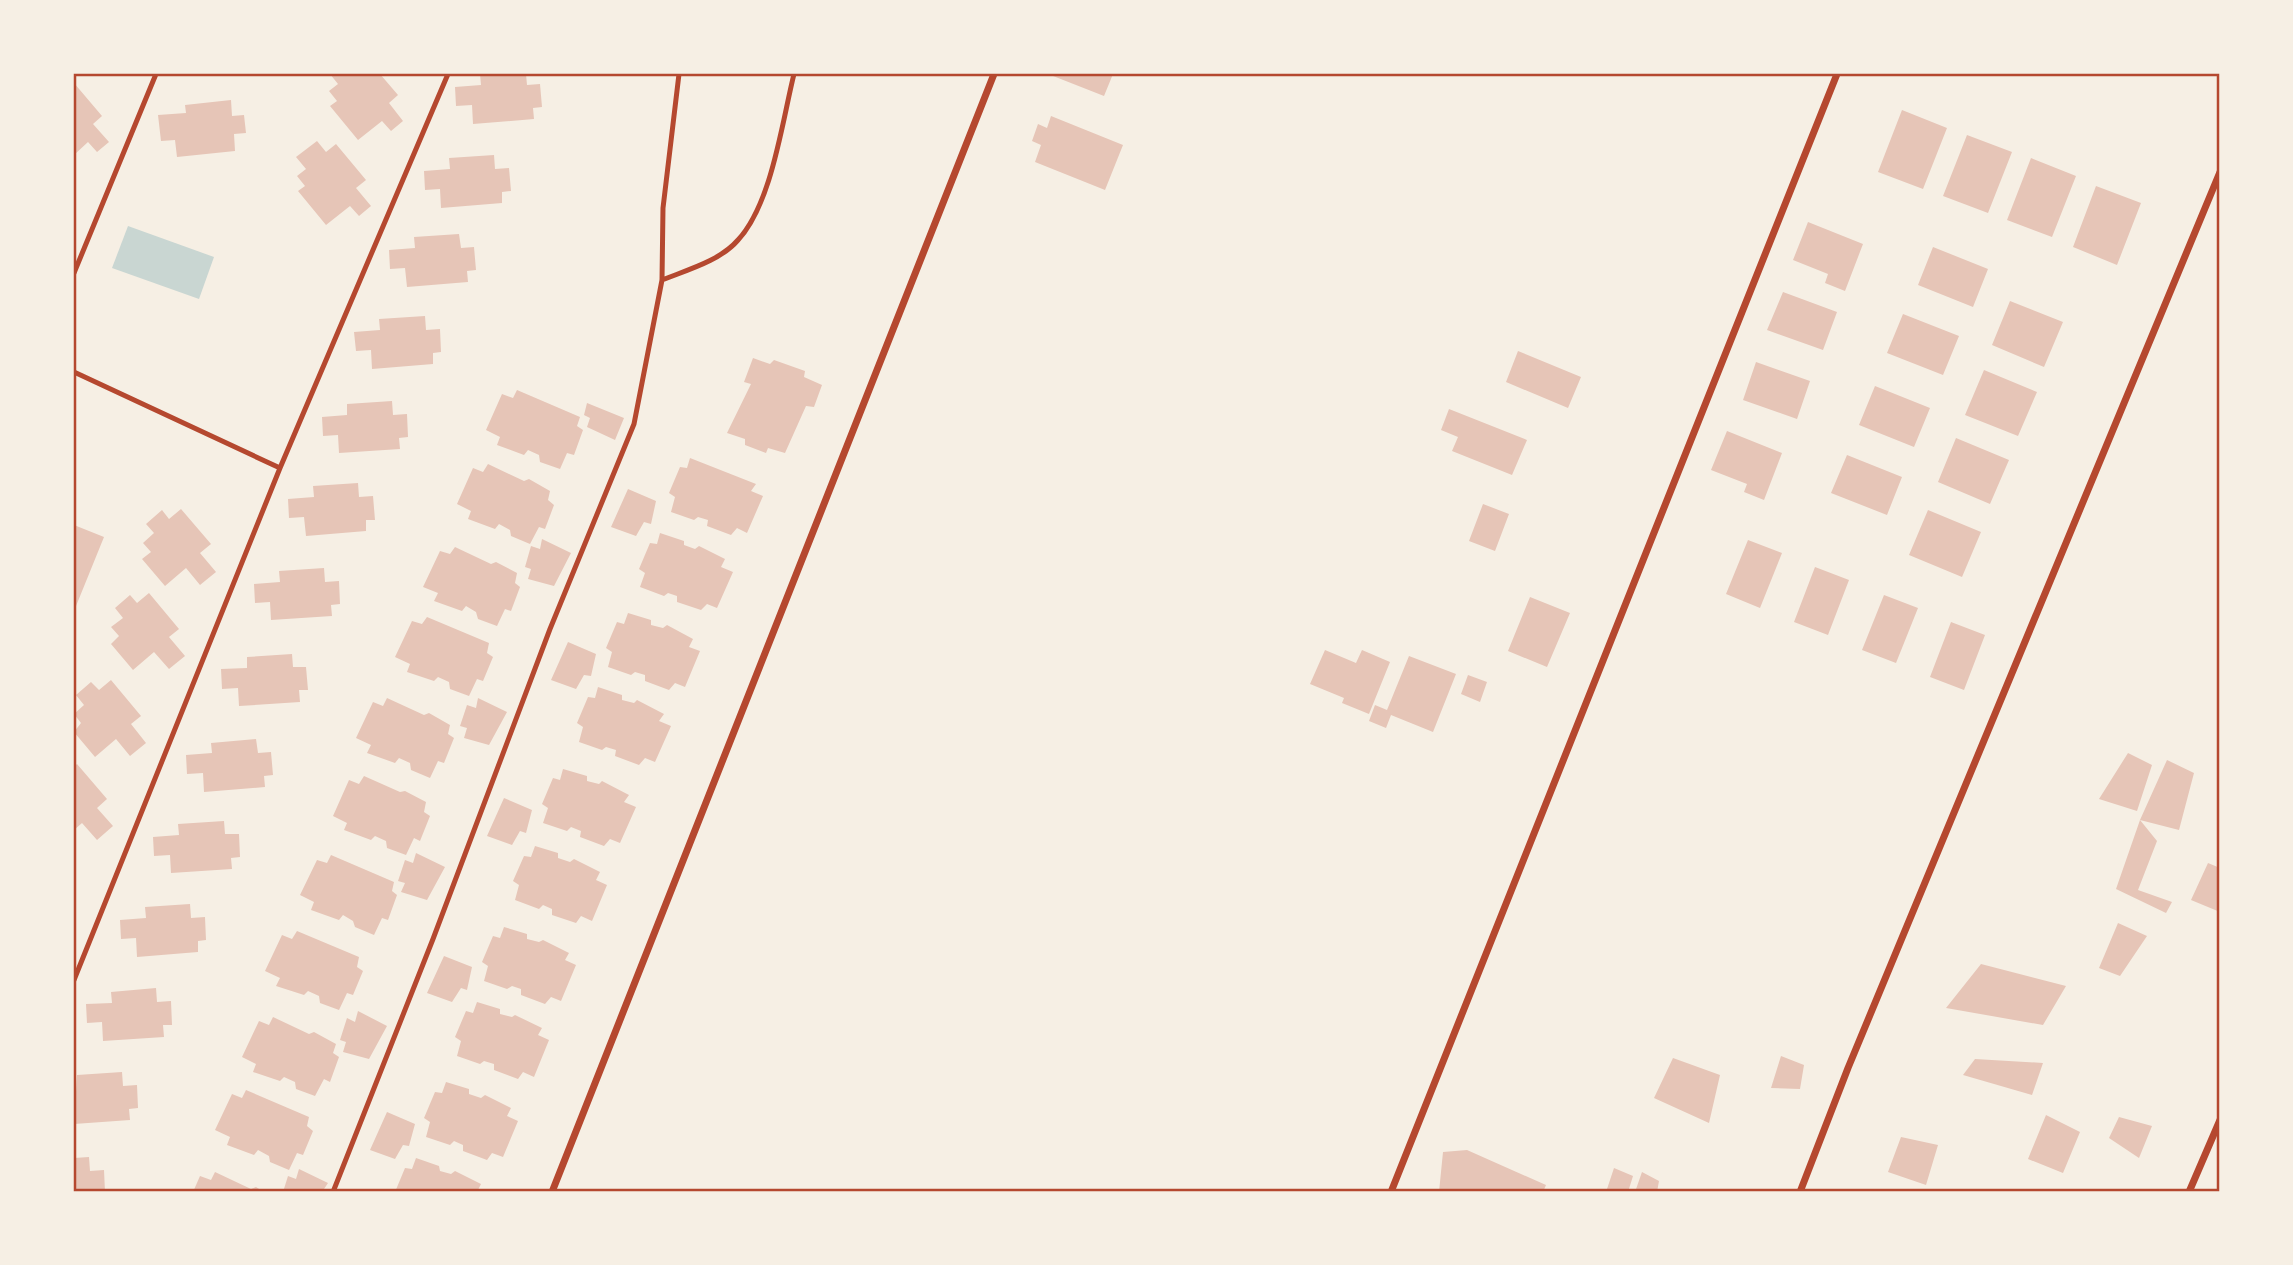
<svg xmlns="http://www.w3.org/2000/svg" width="2293" height="1265" viewBox="0 0 2293 1265" font-family="Karla,sans-serif">
<style>
.water{fill:#c9d6d2}
.building{fill:#e6c5b7}
.lines{fill:none;stroke-linecap:round;stroke-linejoin:round}
.service{stroke:#b5482f;stroke-width:5}
.minor{stroke:#b5482f;stroke-width:7}
.neatline{fill:none;stroke:#b5482f;stroke-width:2.5}
</style>
<rect width="100%" height="100%" fill="#f6efe4"/>
<path class="water" d="M 128,226 L 214,257 L 199,299 L 112,268 Z"/>
<path class="building" d="M 330,74 L 380,74 L 398,95 L 389,103 L 403,121 L 391,131 L 382,121 L 358,140 L 330,106 L 337,101 L 329,91 L 338,84 Z
M 480,74 L 526,74 L 527,85 L 540,84 L 542,107 L 533,108 L 534,119 L 473,124 L 472,105 L 456,106 L 455,87 L 481,85 Z
M 1048,74 L 1113,74 L 1104,96 Z
M 74,83 L 102,116 L 93,124 L 109,142 L 97,152 L 88,142 L 74,155 Z
M 231,100 L 232,116 L 244,115 L 246,133 L 234,134 L 235,151 L 177,157 L 175,140 L 161,141 L 158,115 L 186,113 L 185,105 Z
M 1902,110 L 1947,128 L 1923,189 L 1878,172 Z
M 1051,116 L 1123,145 L 1105,190 L 1035,162 L 1041,145 L 1032,141 L 1038,124 L 1047,128 Z
M 1967,135 L 2012,152 L 1988,213 L 1943,196 Z
M 317,141 L 326,152 L 336,144 L 366,180 L 356,188 L 371,206 L 359,216 L 350,206 L 326,225 L 298,191 L 305,186 L 297,176 L 306,169 L 296,157 Z
M 494,155 L 495,169 L 509,168 L 511,191 L 502,192 L 502,203 L 441,208 L 440,189 L 425,190 L 424,171 L 450,169 L 449,158 Z
M 2031,158 L 2076,176 L 2052,237 L 2007,220 Z
M 2096,186 L 2141,203 L 2117,265 L 2073,247 Z
M 1808,222 L 1863,244 L 1845,291 L 1825,283 L 1828,274 L 1793,260 Z
M 459,234 L 461,248 L 474,247 L 476,270 L 467,271 L 468,282 L 407,287 L 405,268 L 390,269 L 389,250 L 415,248 L 414,237 Z
M 1933,247 L 1988,269 L 1973,307 L 1918,285 Z
M 1783,292 L 1837,312 L 1823,350 L 1767,330 Z
M 2010,301 L 2063,322 L 2044,367 L 1992,345 Z
M 1903,314 L 1959,336 L 1943,375 L 1887,353 Z
M 425,316 L 426,330 L 440,329 L 441,352 L 433,353 L 433,364 L 372,369 L 371,350 L 356,351 L 354,332 L 380,330 L 379,319 Z
M 1518,351 L 1581,377 L 1568,408 L 1506,382 Z
M 753,358 L 770,364 L 774,360 L 805,371 L 804,377 L 822,385 L 814,407 L 806,406 L 785,453 L 768,448 L 766,453 L 745,445 L 745,439 L 727,433 L 751,384 L 744,382 Z
M 1756,362 L 1810,381 L 1797,419 L 1743,400 Z
M 1984,370 L 2037,392 L 2018,436 L 1965,415 Z
M 1875,386 L 1930,408 L 1914,447 L 1859,425 Z
M 517,390 L 580,417 L 577,426 L 583,430 L 574,455 L 567,453 L 560,469 L 540,462 L 539,455 L 528,450 L 524,455 L 497,445 L 500,437 L 486,430 L 502,394 L 513,398 Z
M 392,401 L 393,415 L 407,414 L 408,437 L 399,438 L 400,449 L 339,453 L 338,435 L 323,436 L 322,417 L 347,415 L 347,404 Z
M 587,403 L 624,418 L 615,440 L 587,427 L 590,418 L 584,415 Z
M 1449,409 L 1527,440 L 1512,475 L 1452,451 L 1458,437 L 1441,430 Z
M 1727,431 L 1782,453 L 1764,500 L 1744,492 L 1747,484 L 1711,470 Z
M 1956,438 L 2009,460 L 1990,504 L 1938,482 Z
M 1847,455 L 1902,477 L 1887,515 L 1831,493 Z
M 690,458 L 756,484 L 751,491 L 763,496 L 747,533 L 737,528 L 731,535 L 707,526 L 708,520 L 698,517 L 694,520 L 671,512 L 675,497 L 669,493 L 680,467 L 687,468 Z
M 488,464 L 524,481 L 529,479 L 550,491 L 548,500 L 554,505 L 545,529 L 539,527 L 530,544 L 511,536 L 510,530 L 499,524 L 495,529 L 468,519 L 471,511 L 457,504 L 473,468 L 483,472 Z
M 358,483 L 359,497 L 373,496 L 375,520 L 366,520 L 366,531 L 306,536 L 304,517 L 289,518 L 288,499 L 314,497 L 313,486 Z
M 628,489 L 656,501 L 651,524 L 644,522 L 636,536 L 611,527 Z
M 1483,504 L 1509,514 L 1495,551 L 1469,541 Z
M 181,509 L 211,544 L 200,553 L 216,572 L 200,585 L 186,568 L 165,586 L 142,559 L 151,552 L 143,543 L 154,533 L 146,524 L 162,510 L 169,519 Z
M 1928,510 L 1981,532 L 1962,577 L 1909,555 Z
M 74,525 L 104,537 L 74,611 Z
M 660,533 L 684,541 L 684,545 L 695,549 L 699,546 L 725,559 L 721,567 L 733,572 L 717,608 L 707,604 L 701,610 L 677,602 L 677,596 L 668,593 L 664,596 L 640,587 L 645,573 L 639,569 L 650,543 L 657,544 Z
M 542,539 L 571,553 L 554,586 L 528,579 L 531,569 L 525,567 L 531,546 L 540,549 Z
M 1748,540 L 1782,553 L 1760,608 L 1726,594 Z
M 455,547 L 491,564 L 496,562 L 517,573 L 515,583 L 520,587 L 511,611 L 505,609 L 497,626 L 478,619 L 476,612 L 466,606 L 462,611 L 434,601 L 438,593 L 423,587 L 440,551 L 450,554 Z
M 1815,567 L 1849,580 L 1828,635 L 1794,622 Z
M 324,568 L 325,582 L 339,581 L 340,604 L 331,605 L 332,616 L 271,620 L 270,602 L 255,603 L 254,584 L 280,582 L 279,571 Z
M 149,593 L 179,629 L 169,637 L 185,656 L 169,669 L 154,652 L 133,670 L 111,644 L 119,636 L 111,627 L 123,618 L 115,608 L 130,595 L 137,603 Z
M 1884,595 L 1918,608 L 1896,663 L 1862,650 Z
M 1530,597 L 1570,613 L 1547,667 L 1508,651 Z
M 628,613 L 651,620 L 651,625 L 663,628 L 667,625 L 693,639 L 689,647 L 700,651 L 685,687 L 675,683 L 669,690 L 645,681 L 645,675 L 635,672 L 631,675 L 608,667 L 612,652 L 606,648 L 617,622 L 624,624 Z
M 427,617 L 489,643 L 487,653 L 493,657 L 483,681 L 477,679 L 469,696 L 450,689 L 449,682 L 438,677 L 434,681 L 407,672 L 410,664 L 395,657 L 412,621 L 422,624 Z
M 1951,622 L 1985,635 L 1964,690 L 1930,677 Z
M 568,642 L 596,654 L 591,676 L 584,675 L 576,689 L 551,680 Z
M 1325,650 L 1356,663 L 1362,650 L 1390,662 L 1369,714 L 1342,703 L 1344,698 L 1310,684 Z
M 292,654 L 293,667 L 306,667 L 308,690 L 299,690 L 300,702 L 239,706 L 238,688 L 222,689 L 221,669 L 247,668 L 247,657 Z
M 1409,656 L 1456,674 L 1433,732 L 1391,715 L 1386,728 L 1369,721 L 1375,705 L 1387,710 Z
M 1468,675 L 1487,682 L 1480,702 L 1461,694 Z
M 111,680 L 141,716 L 131,724 L 146,743 L 130,756 L 116,739 L 95,757 L 74,732 L 81,723 L 74,714 L 84,705 L 76,695 L 91,682 L 99,690 Z
M 598,687 L 622,695 L 622,700 L 634,703 L 637,700 L 664,714 L 659,721 L 671,726 L 655,762 L 645,758 L 639,765 L 615,756 L 616,750 L 606,747 L 602,750 L 579,742 L 583,727 L 577,723 L 588,697 L 595,698 Z
M 387,698 L 424,715 L 429,713 L 450,725 L 448,734 L 454,738 L 444,763 L 438,761 L 430,778 L 411,770 L 410,763 L 399,758 L 395,763 L 367,753 L 371,745 L 356,738 L 373,702 L 383,706 Z
M 478,698 L 507,712 L 489,745 L 464,738 L 467,728 L 460,726 L 467,705 L 476,708 Z
M 256,739 L 258,753 L 271,752 L 273,775 L 264,776 L 265,787 L 204,792 L 203,773 L 187,774 L 186,755 L 212,753 L 211,743 Z
M 2128,753 L 2152,765 L 2137,811 L 2099,799 Z
M 2167,760 L 2194,773 L 2179,830 L 2140,820 Z
M 77,764 L 107,799 L 97,808 L 113,826 L 97,840 L 82,823 L 74,830 L 74,767 Z
M 563,769 L 587,776 L 587,781 L 599,784 L 602,781 L 629,795 L 624,802 L 636,807 L 620,843 L 610,839 L 604,846 L 580,837 L 581,831 L 571,827 L 567,831 L 543,823 L 548,808 L 542,804 L 553,778 L 560,780 Z
M 364,776 L 400,792 L 405,791 L 426,802 L 424,812 L 430,816 L 420,841 L 414,838 L 406,855 L 387,848 L 386,841 L 375,836 L 371,840 L 344,830 L 347,823 L 333,816 L 349,780 L 359,784 Z
M 504,798 L 532,810 L 526,833 L 520,831 L 512,845 L 487,836 Z
M 2140,820 L 2157,841 L 2138,890 L 2172,902 L 2166,913 L 2116,889 Z
M 224,821 L 225,834 L 239,834 L 240,857 L 231,858 L 232,869 L 171,873 L 170,855 L 154,856 L 153,837 L 179,835 L 178,824 Z
M 535,846 L 558,853 L 558,858 L 570,862 L 574,859 L 600,872 L 596,880 L 607,885 L 592,921 L 581,916 L 576,923 L 552,915 L 552,909 L 543,905 L 539,909 L 515,900 L 519,885 L 513,881 L 524,856 L 531,857 Z
M 416,853 L 445,867 L 427,900 L 401,892 L 405,883 L 398,881 L 405,860 L 413,863 Z
M 331,855 L 394,882 L 392,891 L 397,895 L 388,920 L 382,918 L 374,935 L 355,927 L 353,921 L 343,915 L 339,920 L 311,910 L 314,902 L 300,895 L 317,860 L 327,863 Z
M 2208,863 L 2220,868 L 2220,912 L 2191,900 Z
M 190,904 L 191,918 L 205,917 L 206,940 L 198,941 L 198,952 L 137,957 L 136,938 L 121,939 L 120,920 L 146,918 L 145,907 Z
M 2118,923 L 2147,936 L 2120,976 L 2099,968 Z
M 504,927 L 527,934 L 527,939 L 539,942 L 543,940 L 569,953 L 565,960 L 576,965 L 561,1001 L 551,997 L 545,1004 L 521,995 L 521,989 L 512,986 L 507,989 L 484,981 L 488,966 L 482,962 L 493,936 L 500,938 Z
M 297,931 L 359,957 L 357,967 L 363,971 L 353,995 L 347,993 L 339,1010 L 320,1003 L 319,996 L 308,991 L 304,995 L 276,986 L 280,978 L 265,971 L 282,935 L 292,939 Z
M 444,956 L 472,967 L 467,990 L 461,988 L 452,1002 L 427,993 Z
M 1981,964 L 2066,986 L 2043,1025 L 1946,1008 Z
M 156,988 L 157,1002 L 171,1001 L 172,1025 L 163,1025 L 164,1037 L 103,1041 L 102,1022 L 87,1023 L 86,1004 L 112,1003 L 111,992 Z
M 477,1002 L 500,1009 L 500,1014 L 512,1017 L 515,1015 L 542,1028 L 538,1035 L 549,1040 L 534,1077 L 523,1072 L 518,1079 L 494,1070 L 494,1064 L 484,1061 L 480,1064 L 457,1056 L 461,1041 L 455,1037 L 466,1011 L 473,1013 Z
M 358,1011 L 387,1026 L 369,1059 L 343,1052 L 346,1042 L 340,1040 L 347,1018 L 355,1022 Z
M 273,1017 L 309,1034 L 314,1032 L 336,1044 L 333,1053 L 339,1057 L 330,1082 L 324,1079 L 315,1096 L 296,1089 L 295,1082 L 284,1077 L 280,1081 L 253,1072 L 256,1064 L 242,1057 L 259,1021 L 269,1025 Z
M 1781,1056 L 1804,1065 L 1800,1089 L 1771,1088 Z
M 1673,1058 L 1720,1075 L 1709,1123 L 1654,1098 Z
M 1975,1059 L 2043,1063 L 2032,1095 L 1963,1075 Z
M 122,1072 L 123,1086 L 137,1085 L 138,1108 L 129,1109 L 130,1120 L 74,1124 L 77,1075 Z
M 446,1082 L 469,1089 L 469,1094 L 481,1098 L 485,1095 L 511,1108 L 507,1116 L 518,1121 L 503,1157 L 492,1153 L 487,1160 L 463,1151 L 463,1145 L 454,1141 L 450,1145 L 426,1137 L 430,1122 L 424,1118 L 435,1092 L 442,1093 Z
M 246,1090 L 309,1117 L 307,1126 L 313,1131 L 303,1155 L 297,1153 L 289,1170 L 270,1162 L 269,1156 L 258,1150 L 254,1155 L 227,1145 L 230,1137 L 215,1130 L 232,1094 L 242,1098 Z
M 387,1112 L 415,1124 L 409,1146 L 403,1145 L 395,1159 L 370,1150 Z
M 2046,1115 L 2080,1132 L 2063,1173 L 2028,1159 Z
M 2119,1117 L 2152,1126 L 2139,1158 L 2109,1138 Z
M 1901,1137 L 1938,1145 L 1926,1185 L 1888,1172 Z
M 1467,1150 L 1546,1185 L 1543,1192 L 1439,1192 L 1443,1152 Z
M 89,1157 L 90,1171 L 104,1170 L 105,1192 L 74,1192 L 74,1158 Z
M 416,1158 L 439,1166 L 440,1171 L 451,1174 L 455,1171 L 481,1184 L 477,1192 L 395,1192 L 405,1168 L 412,1169 Z
M 1614,1168 L 1633,1176 L 1628,1192 L 1606,1192 Z
M 299,1169 L 328,1183 L 322,1192 L 283,1192 L 288,1176 L 296,1179 Z
M 215,1172 L 251,1189 L 256,1187 L 264,1192 L 193,1192 L 200,1176 L 211,1180 Z
M 1642,1172 L 1659,1181 L 1657,1192 L 1635,1192 Z"/>
<g class="lines">
<path class="service" d="M 74,273 L 156,74
M 662,280 C 687,270 720,261 738,240 C 772,203 782,122 794,74
M 74,372 L 280,468
M 74,980 L 280,468 L 448,74
M 333,1192 L 433,939 L 550,629 L 634,424 L 662,280 L 663,208 L 679,74"/>
<path class="minor" d="M 552,1192 L 994,74
M 1391,1192 L 1837,74
M 1800,1192 L 1848,1068 L 2220,172
M 2189,1192 L 2220,1120"/>
</g>
<rect width="2293" height="1265" fill="none" stroke="#f6efe4" stroke-width="150"/>
<rect x="75" y="75" width="2143" height="1115" class="neatline"/>
</svg>
